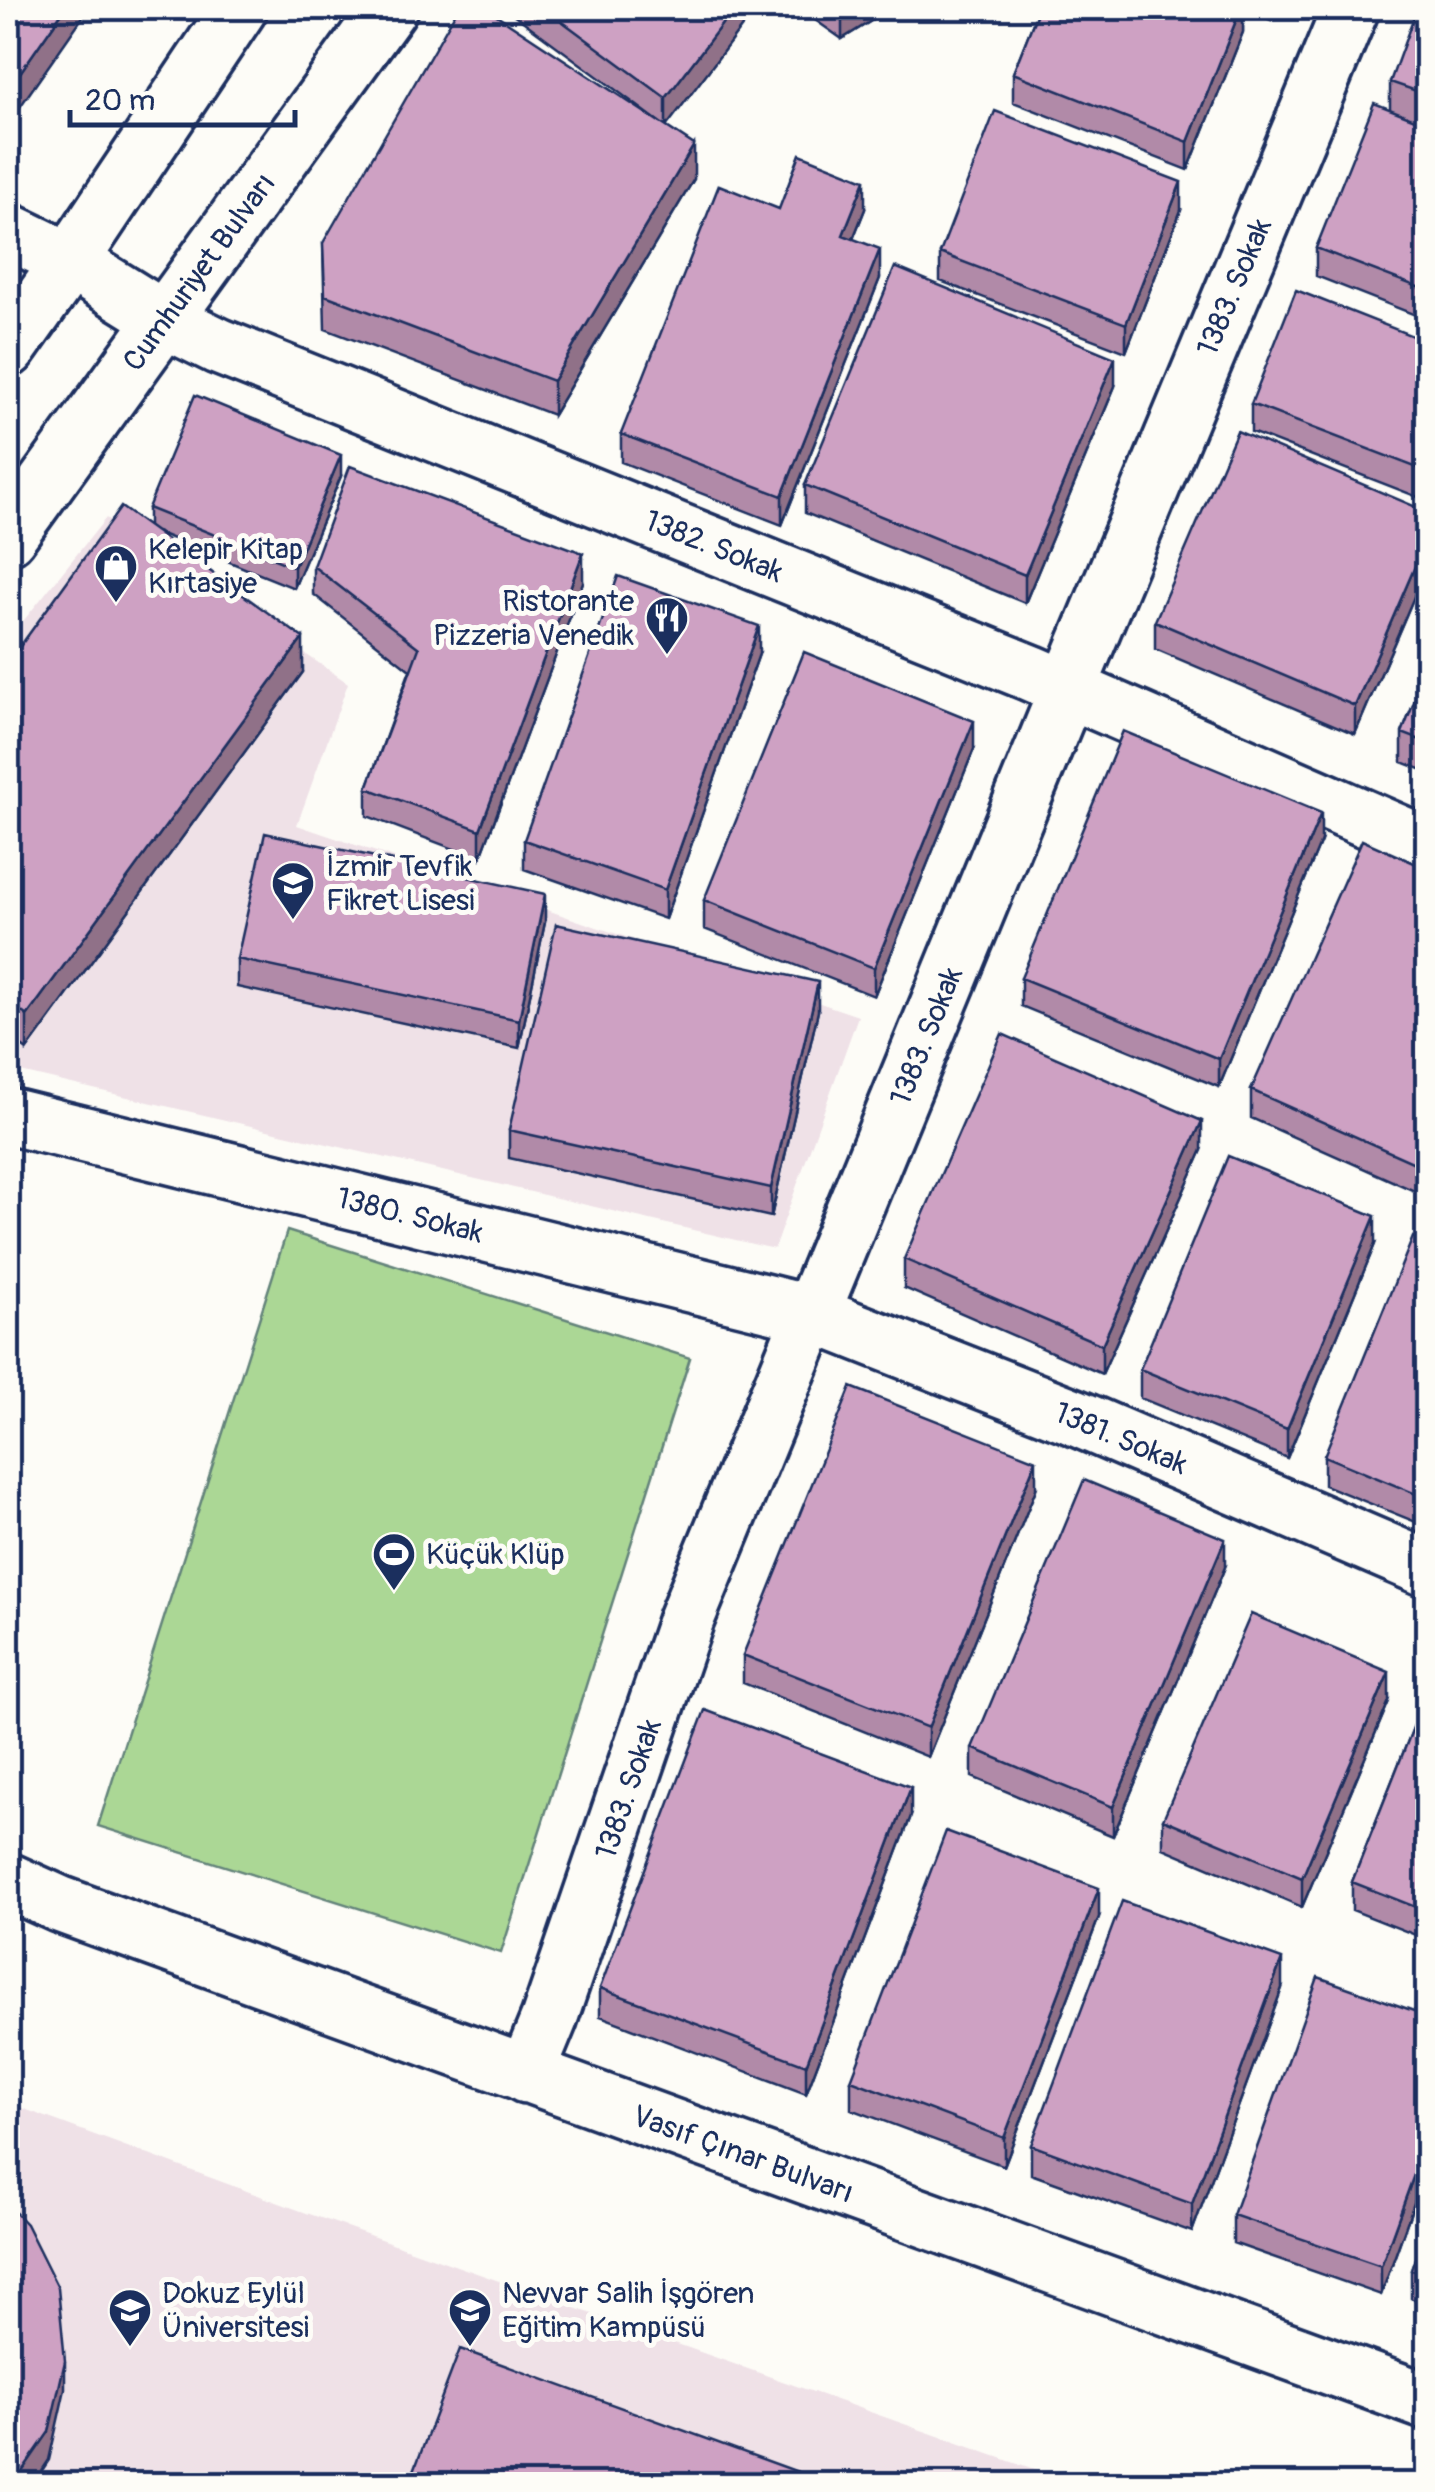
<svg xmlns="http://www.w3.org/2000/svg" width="1435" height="2492" viewBox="0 0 1435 2492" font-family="Pangolin,sans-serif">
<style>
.built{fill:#efe1e7}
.green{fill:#abd795;stroke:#63837a;stroke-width:2.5}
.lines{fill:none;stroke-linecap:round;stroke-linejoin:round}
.street-casing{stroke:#1b2f5e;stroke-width:62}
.secondary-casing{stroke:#1b2f5e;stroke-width:62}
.street{stroke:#fdfcf7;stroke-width:55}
.secondary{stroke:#fdfcf7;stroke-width:55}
.wall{fill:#b18aa8;stroke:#1b2f5e;stroke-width:2.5}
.shaded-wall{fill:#907188;stroke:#1b2f5e;stroke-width:2.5}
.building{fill:#cea1c3;stroke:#1b2f5e;stroke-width:2.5}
.labels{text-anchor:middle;stroke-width:10;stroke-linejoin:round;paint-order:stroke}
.street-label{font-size:30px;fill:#1b2f5e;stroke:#fdfcf7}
.poi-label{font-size:30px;fill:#1b2f5e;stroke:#fdfcf7;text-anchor:start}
</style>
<rect width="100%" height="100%" fill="#fdfcf7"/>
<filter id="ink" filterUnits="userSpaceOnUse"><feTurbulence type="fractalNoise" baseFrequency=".01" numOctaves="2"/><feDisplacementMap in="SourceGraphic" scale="20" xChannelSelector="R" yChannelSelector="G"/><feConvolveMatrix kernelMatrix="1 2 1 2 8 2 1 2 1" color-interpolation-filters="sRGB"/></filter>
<g filter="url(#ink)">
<path class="built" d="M 106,518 L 348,683 L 297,825 L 858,1016 L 774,1249 L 8,1069 L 8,640 Z
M 8,2103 L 301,2211 L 1074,2484 L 8,2484 Z"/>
<path class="green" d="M 287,1231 L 690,1358 L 501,1953 L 98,1826 Z"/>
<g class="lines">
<g class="street-casing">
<path id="street" d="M 8,231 L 70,261 L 165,320 L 218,346 L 1031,673 L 1428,846
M 8,1116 L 812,1314 L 1072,1416 L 1428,1569
M 8,1881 L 59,1904 L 1428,2402
M 526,2075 L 549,2019 L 686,1619 L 1083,652 L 1351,8"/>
</g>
<g class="secondary-casing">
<path id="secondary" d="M 8,349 L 70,261 L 239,8
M 8,536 L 389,8"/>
</g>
<use href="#street" class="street"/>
<use href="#secondary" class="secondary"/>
</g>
<path class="wall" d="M 505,8 L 756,8 L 666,126 L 694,179 L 553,415 L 325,329 L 323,243 L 658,121 Z
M 798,8 L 892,8 L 842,39 Z
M 1039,8 L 1277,8 L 1271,21 L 1243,9 L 1243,32 L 1188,170 L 1013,102 L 1013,73 Z
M 1428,8 L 1428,320 L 1316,276 L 1316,248 L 1390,109 L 1390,82 Z
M 779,209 L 865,209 L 853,239 L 880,278 L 782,525 L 621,462 L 621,434 Z
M 1181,210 L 1126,352 L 940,281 L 940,253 Z
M 1428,342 L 1428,501 L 1251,432 L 1251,404 Z
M 1115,386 L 1025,603 L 805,513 L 805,485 Z
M 341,476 L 294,588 L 156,532 L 303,672 L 27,1050 L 8,1036 L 8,663 L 148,526 L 148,508 Z
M 1428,512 L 1428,564 L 1355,734 L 1155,649 L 1155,621 Z
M 313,566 L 583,582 L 480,859 L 367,816 L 367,788 L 410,670 L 313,594 Z
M 759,654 L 665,919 L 524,869 L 524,840 Z
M 1428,667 L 1428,772 L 1402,762 L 1402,733 Z
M 974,749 L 874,996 L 704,929 L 704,900 Z
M 1321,841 L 1219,1087 L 1021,1006 L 1021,978 Z
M 1428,869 L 1428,1197 L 1251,1118 L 1251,1090 Z
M 545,922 L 519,1048 L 237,987 L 237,959 Z
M 818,1011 L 771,1217 L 509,1158 L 509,1130 Z
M 1202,1150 L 1102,1374 L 904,1288 L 904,1259 Z
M 1428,1243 L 1428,1527 L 1324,1485 L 1324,1456 Z
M 1375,1244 L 1287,1458 L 1140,1398 L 1140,1369 Z
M 1036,1489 L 928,1757 L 743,1683 L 743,1655 Z
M 1225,1567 L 1113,1836 L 972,1777 L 972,1748 Z
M 1428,1690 L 1428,1940 L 1352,1910 L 1352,1882 Z
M 1389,1701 L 1302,1907 L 1163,1848 L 1163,1819 Z
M 911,1816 L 806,2094 L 600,2016 L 600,1988 Z
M 1099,1917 L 1004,2166 L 851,2109 L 851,2080 Z
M 1282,1988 L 1192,2232 L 1031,2174 L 1031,2145 Z
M 1428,2016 L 1428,2164 L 1381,2295 L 1233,2243 L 1233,2215 Z
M 1428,2223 L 1428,2304 L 1411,2298 L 1411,2270 Z"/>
<path class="shaded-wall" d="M 65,8 L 89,8 L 8,124 L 8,90 Z
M 734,8 L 756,8 L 666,127 L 666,98 Z
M 848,8 L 892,8 L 842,39 L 842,11 Z
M 1241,8 L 1243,8 L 1243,32 L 1188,170 L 1188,142 Z
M 1271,8 L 1277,8 L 1271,21 Z
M 694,145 L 694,179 L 553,415 L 553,381 Z
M 865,180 L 865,209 L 843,264 L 843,235 Z
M 1181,182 L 1181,210 L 1126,352 L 1126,324 Z
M 880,249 L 880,278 L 782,525 L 782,496 Z
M 1115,358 L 1115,386 L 1025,603 L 1025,575 Z
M 341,455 L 341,476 L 294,588 L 294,567 Z
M 1428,536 L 1428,564 L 1355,734 L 1355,706 Z
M 583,553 L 583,582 L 480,859 L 480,830 Z
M 759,626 L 759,654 L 665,919 L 665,890 Z
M 303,638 L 303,672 L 27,1050 L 27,1016 Z
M 974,721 L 974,749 L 874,996 L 874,968 Z
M 1321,813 L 1321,841 L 1219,1087 L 1219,1059 Z
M 545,894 L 545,922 L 519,1048 L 519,1020 Z
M 818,982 L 818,1011 L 771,1217 L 771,1188 Z
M 1202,1121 L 1202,1150 L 1102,1374 L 1102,1345 Z
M 1375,1216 L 1375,1244 L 1287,1458 L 1287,1429 Z
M 1036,1460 L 1036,1489 L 928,1757 L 928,1728 Z
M 1225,1539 L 1225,1567 L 1113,1836 L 1113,1807 Z
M 1389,1672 L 1389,1701 L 1302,1907 L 1302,1878 Z
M 911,1787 L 911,1816 L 806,2094 L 806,2065 Z
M 1099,1888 L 1099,1917 L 1004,2166 L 1004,2138 Z
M 1282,1959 L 1282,1988 L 1192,2232 L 1192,2204 Z
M 1428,2136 L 1428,2164 L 1381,2295 L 1381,2266 Z
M 65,2361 L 65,2389 L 49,2460 L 33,2484 L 13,2484 Z"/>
<path class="building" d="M 8,8 L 65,8 L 8,90 Z
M 458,8 L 486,8 L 694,145 L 553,381 L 325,295 L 323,243 Z
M 544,8 L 734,8 L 666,98 Z
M 1039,8 L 1241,8 L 1188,142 L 1013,73 Z
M 1417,8 L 1428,8 L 1428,95 L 1390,82 Z
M 1374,103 L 1428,124 L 1428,291 L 1316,248 Z
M 995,111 L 1181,182 L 1126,324 L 940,253 Z
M 800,154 L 865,180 L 843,235 L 880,249 L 782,496 L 621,434 L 719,185 L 779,209 Z
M 895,267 L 1115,358 L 1025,575 L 805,485 Z
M 1296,290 L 1428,342 L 1428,472 L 1251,404 Z
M 195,395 L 341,455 L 294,567 L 148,508 Z
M 1237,431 L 1428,512 L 1428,536 L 1355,706 L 1155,621 Z
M 350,466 L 583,553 L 480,830 L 367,788 L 419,648 L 313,566 Z
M 121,507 L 303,638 L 27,1016 L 8,1001 L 8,663 Z
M 618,576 L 759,626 L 665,890 L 524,840 Z
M 804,652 L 974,721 L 874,968 L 704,900 Z
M 1428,667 L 1428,743 L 1402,733 Z
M 1123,731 L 1321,813 L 1219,1059 L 1021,978 Z
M 265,833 L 545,894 L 519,1020 L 237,959 Z
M 1362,840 L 1428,869 L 1428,1169 L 1251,1090 Z
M 556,924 L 818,982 L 771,1188 L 509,1130 Z
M 1002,1034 L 1202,1121 L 1102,1345 L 904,1259 Z
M 1228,1156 L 1375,1216 L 1287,1429 L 1140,1369 Z
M 1413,1237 L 1428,1243 L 1428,1499 L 1324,1456 Z
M 851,1387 L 1036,1460 L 928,1728 L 743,1655 Z
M 1084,1480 L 1225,1539 L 1113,1807 L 972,1748 Z
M 1251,1614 L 1389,1672 L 1302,1878 L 1163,1819 Z
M 1428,1690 L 1428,1912 L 1352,1882 Z
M 705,1710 L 911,1787 L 806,2065 L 600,1988 Z
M 946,1831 L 1099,1888 L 1004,2138 L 851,2080 Z
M 1122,1901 L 1282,1959 L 1192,2204 L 1031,2145 Z
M 1318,1977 L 1428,2016 L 1428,2136 L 1381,2266 L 1233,2215 Z
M 8,2205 L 26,2224 L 58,2288 L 65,2361 L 49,2432 L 13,2484 L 8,2484 Z
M 1428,2223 L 1428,2275 L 1411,2270 Z
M 460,2349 L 831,2484 L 409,2484 Z"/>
</g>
<defs>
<g id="shop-pin" transform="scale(2.25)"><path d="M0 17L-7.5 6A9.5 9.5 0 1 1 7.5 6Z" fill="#1b2f5e" stroke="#fdfcf7"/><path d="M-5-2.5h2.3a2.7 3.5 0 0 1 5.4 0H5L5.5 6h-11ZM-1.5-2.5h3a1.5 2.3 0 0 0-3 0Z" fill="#fff"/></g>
<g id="restaurant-pin" transform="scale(2.25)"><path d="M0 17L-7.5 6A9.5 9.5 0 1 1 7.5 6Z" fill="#1b2f5e" stroke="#fdfcf7"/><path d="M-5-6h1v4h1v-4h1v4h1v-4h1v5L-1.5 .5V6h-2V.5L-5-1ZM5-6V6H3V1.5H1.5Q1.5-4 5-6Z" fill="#fff"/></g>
<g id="school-pin" transform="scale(2.25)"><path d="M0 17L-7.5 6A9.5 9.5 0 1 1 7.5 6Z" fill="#1b2f5e" stroke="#fdfcf7"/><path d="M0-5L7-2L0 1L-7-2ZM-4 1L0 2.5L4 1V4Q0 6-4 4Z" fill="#fff"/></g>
<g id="stadium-pin" transform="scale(2.25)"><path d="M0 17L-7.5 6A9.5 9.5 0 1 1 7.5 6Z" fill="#1b2f5e" stroke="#fdfcf7"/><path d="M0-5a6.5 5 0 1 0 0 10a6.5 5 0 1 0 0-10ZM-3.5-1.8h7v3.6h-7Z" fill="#fff"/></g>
<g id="university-pin" transform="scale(2.25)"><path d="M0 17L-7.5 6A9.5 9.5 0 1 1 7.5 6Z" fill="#1b2f5e" stroke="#fdfcf7"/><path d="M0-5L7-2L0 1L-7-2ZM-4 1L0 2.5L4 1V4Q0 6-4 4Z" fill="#fff"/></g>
</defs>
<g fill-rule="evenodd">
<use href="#shop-pin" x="116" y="566"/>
<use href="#restaurant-pin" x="667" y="618"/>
<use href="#school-pin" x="293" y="883"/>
<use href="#stadium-pin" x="394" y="1554"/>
<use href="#university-pin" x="130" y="2310"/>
<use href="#school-pin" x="470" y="2310"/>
</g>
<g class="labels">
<g class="street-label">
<text transform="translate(199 272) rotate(-54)" y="10">Cumhuriyet Bulvarı</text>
<text transform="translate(1234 287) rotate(-67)" y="10">1383. Sokak</text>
<text transform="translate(714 546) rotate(22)" y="10">1382. Sokak</text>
<text transform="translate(926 1036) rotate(-68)" y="10">1383. Sokak</text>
<text transform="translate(410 1215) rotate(14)" y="10">1380. Sokak</text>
<text transform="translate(1121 1438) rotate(23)" y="10">1381. Sokak</text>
<text transform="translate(628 1789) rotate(-71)" y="10">1383. Sokak</text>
<text transform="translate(743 2154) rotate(20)" y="10">Vasıf Çınar Bulvarı</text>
</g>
<g class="poi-label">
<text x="148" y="559">Kelepir Kitap<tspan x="148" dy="34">Kırtasiye</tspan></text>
<text x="634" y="611" text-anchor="end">Ristorante<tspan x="634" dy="34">Pizzeria Venedik</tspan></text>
<text x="326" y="876">İzmir Tevfik<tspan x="326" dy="34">Fikret Lisesi</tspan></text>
<text x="426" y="1564">Küçük Klüp</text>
<text x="162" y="2303">Dokuz Eylül<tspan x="162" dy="34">Üniversitesi</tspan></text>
<text x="502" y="2303">Nevvar Salih İşgören<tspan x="502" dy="34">Eğitim Kampüsü</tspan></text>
</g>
</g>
<rect width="1435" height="2492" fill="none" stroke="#fdfcf7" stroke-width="40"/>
<rect x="20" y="20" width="1395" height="2452" fill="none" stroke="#1b2f5e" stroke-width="4" filter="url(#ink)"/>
<path d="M70 110v15h225v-15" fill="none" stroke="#1b2f5e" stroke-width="5"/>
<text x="85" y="110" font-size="30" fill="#1b2f5e" stroke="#fdfcf7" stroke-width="8" paint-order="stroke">20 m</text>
</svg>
